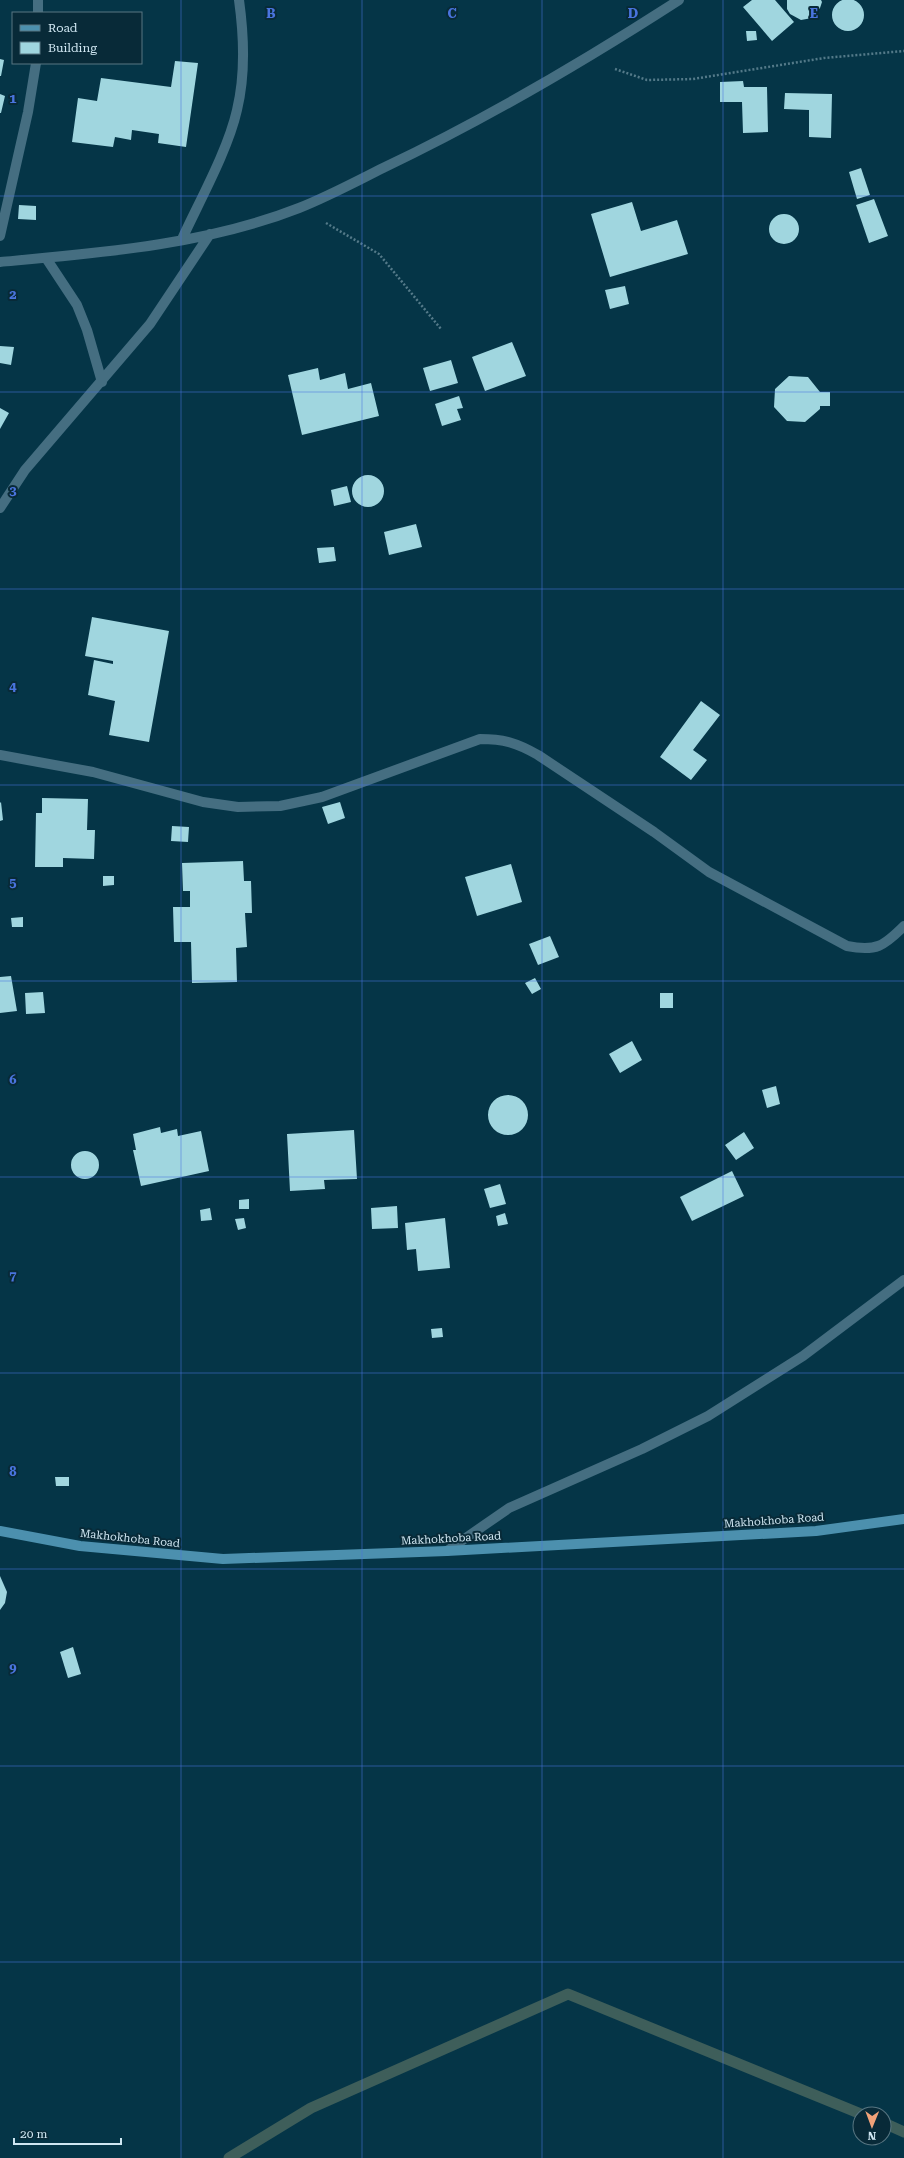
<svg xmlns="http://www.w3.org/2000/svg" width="904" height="2158" viewBox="0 0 904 2158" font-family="'Roboto Serif',serif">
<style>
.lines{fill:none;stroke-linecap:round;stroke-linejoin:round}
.stream{stroke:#3e5e5a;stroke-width:11}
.building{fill:#a0d6df}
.path{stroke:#547a89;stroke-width:2.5;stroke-dasharray:2 2;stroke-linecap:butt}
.lane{stroke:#456e81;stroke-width:10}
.street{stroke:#456e81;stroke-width:10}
.secondary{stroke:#4c90ae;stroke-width:10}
.grid{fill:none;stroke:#4a74de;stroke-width:1;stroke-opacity:0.55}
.labels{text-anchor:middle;stroke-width:4;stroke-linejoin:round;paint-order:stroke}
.street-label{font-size:11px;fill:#d0e7f2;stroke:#082a38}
.grid-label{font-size:13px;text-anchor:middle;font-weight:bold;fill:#4a74de;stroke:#082a38;stroke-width:4;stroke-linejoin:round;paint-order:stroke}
</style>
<rect width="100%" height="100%" fill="#053547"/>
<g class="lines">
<path class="stream" d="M 884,2123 L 904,2132
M 229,2158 L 311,2108 L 568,1994 L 861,2114"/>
</g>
<path class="building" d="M832 15a16 16 0 1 1 32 0a16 16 0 1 1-32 0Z
M 752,0 L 775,0 L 794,22 L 772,41 L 743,7 Z
M 787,0 L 821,0 L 822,2 L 820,8 L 812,18 L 801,20 L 790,14 L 787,9 Z
M 746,31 L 756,31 L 757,40 L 747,41 Z
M 0,59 L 4,60 L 1,76 L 0,76 Z
M 175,61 L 198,63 L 186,147 L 158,143 L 159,134 L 132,130 L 131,140 L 115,137 L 113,147 L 72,142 L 78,98 L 97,101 L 101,78 L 171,87 Z
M 743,81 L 744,87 L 767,87 L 768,132 L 743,133 L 742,102 L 720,102 L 720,82 Z
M 785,93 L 832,94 L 831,138 L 809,137 L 809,110 L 784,109 Z
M 0,94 L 5,96 L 1,113 L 0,113 Z
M 861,168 L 870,195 L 857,199 L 849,172 Z
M 874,199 L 888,236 L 869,243 L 856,205 Z
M 632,202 L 641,231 L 677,220 L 688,254 L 610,277 L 591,214 Z
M 19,205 L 36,206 L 36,220 L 18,219 Z
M769 229a15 15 0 1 1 30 0a15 15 0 1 1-30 0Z
M 625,286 L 629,304 L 610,309 L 605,290 Z
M 512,342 L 526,376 L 485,391 L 472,357 Z
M 0,346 L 14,347 L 11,365 L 0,363 Z
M 451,360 L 458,383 L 430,391 L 423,368 Z
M 318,368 L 320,380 L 345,373 L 348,389 L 371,383 L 379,416 L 302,435 L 288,375 Z
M 789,376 L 808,377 L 820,392 L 830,392 L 830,406 L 820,406 L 820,409 L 805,422 L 787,421 L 774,407 L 775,389 Z
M 459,396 L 463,408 L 457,409 L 461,420 L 442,426 L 435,404 Z
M 0,408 L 9,413 L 0,429 Z
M352 491a16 16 0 1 1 32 0a16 16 0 1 1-32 0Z
M 347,486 L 351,502 L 334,506 L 331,490 Z
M 416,524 L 422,547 L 389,555 L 384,532 Z
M 334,547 L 336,561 L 319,563 L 317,548 Z
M 92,617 L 169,631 L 149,742 L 109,735 L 115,701 L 88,695 L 94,660 L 113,664 L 113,661 L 85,656 Z
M 701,701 L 720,715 L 693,750 L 707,760 L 691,780 L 660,757 Z
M 42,798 L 88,799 L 87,830 L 95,830 L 94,859 L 63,858 L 63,867 L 35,867 L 36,813 L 42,813 Z
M 1,802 L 3,820 L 0,821 L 0,803 Z
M 340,802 L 345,818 L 328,824 L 322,807 Z
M 172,826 L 189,827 L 188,842 L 171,841 Z
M 243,861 L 244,881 L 251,881 L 252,913 L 245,913 L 247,947 L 236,948 L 237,982 L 192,983 L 191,942 L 174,942 L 173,907 L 190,907 L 190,891 L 183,891 L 182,863 Z
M 511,864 L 522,902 L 477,916 L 465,877 Z
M 103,876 L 114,876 L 114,885 L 103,886 Z
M 23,917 L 23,927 L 12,927 L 11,918 Z
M 550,936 L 559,957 L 538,965 L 529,944 Z
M 11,976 L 17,1011 L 0,1013 L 0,977 Z
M 535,978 L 541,989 L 532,994 L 525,983 Z
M 43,992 L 45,1013 L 26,1014 L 25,993 Z
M 660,993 L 673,993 L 673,1008 L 660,1008 Z
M 632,1041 L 642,1060 L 620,1073 L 609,1054 Z
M 776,1086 L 780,1104 L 767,1108 L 762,1090 Z
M488 1115a20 20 0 1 1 40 0a20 20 0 1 1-40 0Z
M 160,1127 L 161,1133 L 177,1129 L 178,1136 L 201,1131 L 209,1171 L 141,1186 L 133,1150 L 136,1150 L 133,1134 Z
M 354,1130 L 357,1179 L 324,1180 L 325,1189 L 290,1191 L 287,1134 Z
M 744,1132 L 754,1148 L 736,1160 L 725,1145 Z
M71 1165a14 14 0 1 1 28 0a14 14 0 1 1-28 0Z
M 732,1171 L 744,1196 L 692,1221 L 680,1197 Z
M 500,1184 L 506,1204 L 490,1208 L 484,1189 Z
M 249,1199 L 249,1209 L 239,1209 L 239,1200 Z
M 397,1206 L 398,1228 L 372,1229 L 371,1208 Z
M 210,1208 L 212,1220 L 201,1221 L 200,1210 Z
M 505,1213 L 508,1224 L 498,1226 L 496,1216 Z
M 244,1218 L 246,1228 L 238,1230 L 235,1219 Z
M 445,1218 L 450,1268 L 418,1271 L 416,1249 L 407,1250 L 405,1223 Z
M 442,1328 L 443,1337 L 432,1338 L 431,1329 Z
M 55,1477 L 69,1477 L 69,1486 L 56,1486 Z
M 0,1576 L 7,1592 L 5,1603 L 0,1610 Z
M 73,1647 L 81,1674 L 68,1678 L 60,1652 Z"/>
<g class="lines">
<path class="path" d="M 615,69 L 647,80 L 693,79 L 824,58 L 904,51
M 326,223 L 379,254 L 441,329"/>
<path class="lane" d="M 447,1551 L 509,1508 L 642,1449 L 708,1416 L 803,1356 L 904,1280"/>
<path class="street" d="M 38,13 L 38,0
M 0,236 L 28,112 L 36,63
M 182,239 C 200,200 228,150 237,110 C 246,73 244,36 239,0
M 46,258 L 77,305 L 87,330 L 102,382
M 0,262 C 99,253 205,245 299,208 C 327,197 355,182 383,168 C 486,119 583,62 679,0
M 0,508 L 25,470 L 150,324 L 210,234
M 0,755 L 93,772 L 203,802 L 238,807 L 280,806 L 322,797 L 480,739 C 504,739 517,743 538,755 L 654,832 L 709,872 L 847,946 C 876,952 884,946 904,926"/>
<path class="secondary" d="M 0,1531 L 80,1546 L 223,1559 L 447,1551 L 816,1531 L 904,1519"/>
</g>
<path class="grid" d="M 181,0 L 181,2158M 362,0 L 362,2158M 542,0 L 542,2158M 723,0 L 723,2158M 0,196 L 904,196M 0,392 L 904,392M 0,589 L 904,589M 0,785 L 904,785M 0,981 L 904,981M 0,1177 L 904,1177M 0,1373 L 904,1373M 0,1569 L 904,1569M 0,1766 L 904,1766M 0,1962 L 904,1962"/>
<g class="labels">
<g class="street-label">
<text transform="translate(774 1520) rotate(-4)" y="4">Makhokhoba Road</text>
<text transform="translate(130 1538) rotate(6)" y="4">Makhokhoba Road</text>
<text transform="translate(451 1538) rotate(-3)" y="4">Makhokhoba Road</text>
</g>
</g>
<g class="grid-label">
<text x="271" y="18">B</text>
<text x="452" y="18">C</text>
<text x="633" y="18">D</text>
<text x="814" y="18">E</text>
<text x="13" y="103">1</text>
<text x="13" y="299">2</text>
<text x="13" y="495">3</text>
<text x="13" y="691">4</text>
<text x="13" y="887">5</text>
<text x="13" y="1084">6</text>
<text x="13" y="1280">7</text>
<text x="13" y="1476">8</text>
<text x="13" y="1672">9</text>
</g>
<rect x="12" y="12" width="130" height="52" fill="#082a38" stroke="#587682"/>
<rect x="20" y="25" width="20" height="6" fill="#4c90ae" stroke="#587682"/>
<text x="48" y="32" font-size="12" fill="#d0e7f2">Road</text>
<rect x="20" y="42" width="20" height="12" fill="#a0d6df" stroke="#587682"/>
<text x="48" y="52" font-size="12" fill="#d0e7f2">Building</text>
<g transform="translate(872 2126) rotate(181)"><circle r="19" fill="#082a38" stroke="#587682"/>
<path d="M0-3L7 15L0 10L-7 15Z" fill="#f0a279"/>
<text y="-6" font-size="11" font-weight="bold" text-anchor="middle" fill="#d0e7f2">N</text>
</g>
<path d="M14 2138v6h107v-6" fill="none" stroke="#d0e7f2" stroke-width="2"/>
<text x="20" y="2138" font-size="12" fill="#d0e7f2" stroke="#082a38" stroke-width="3" paint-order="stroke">20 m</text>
</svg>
